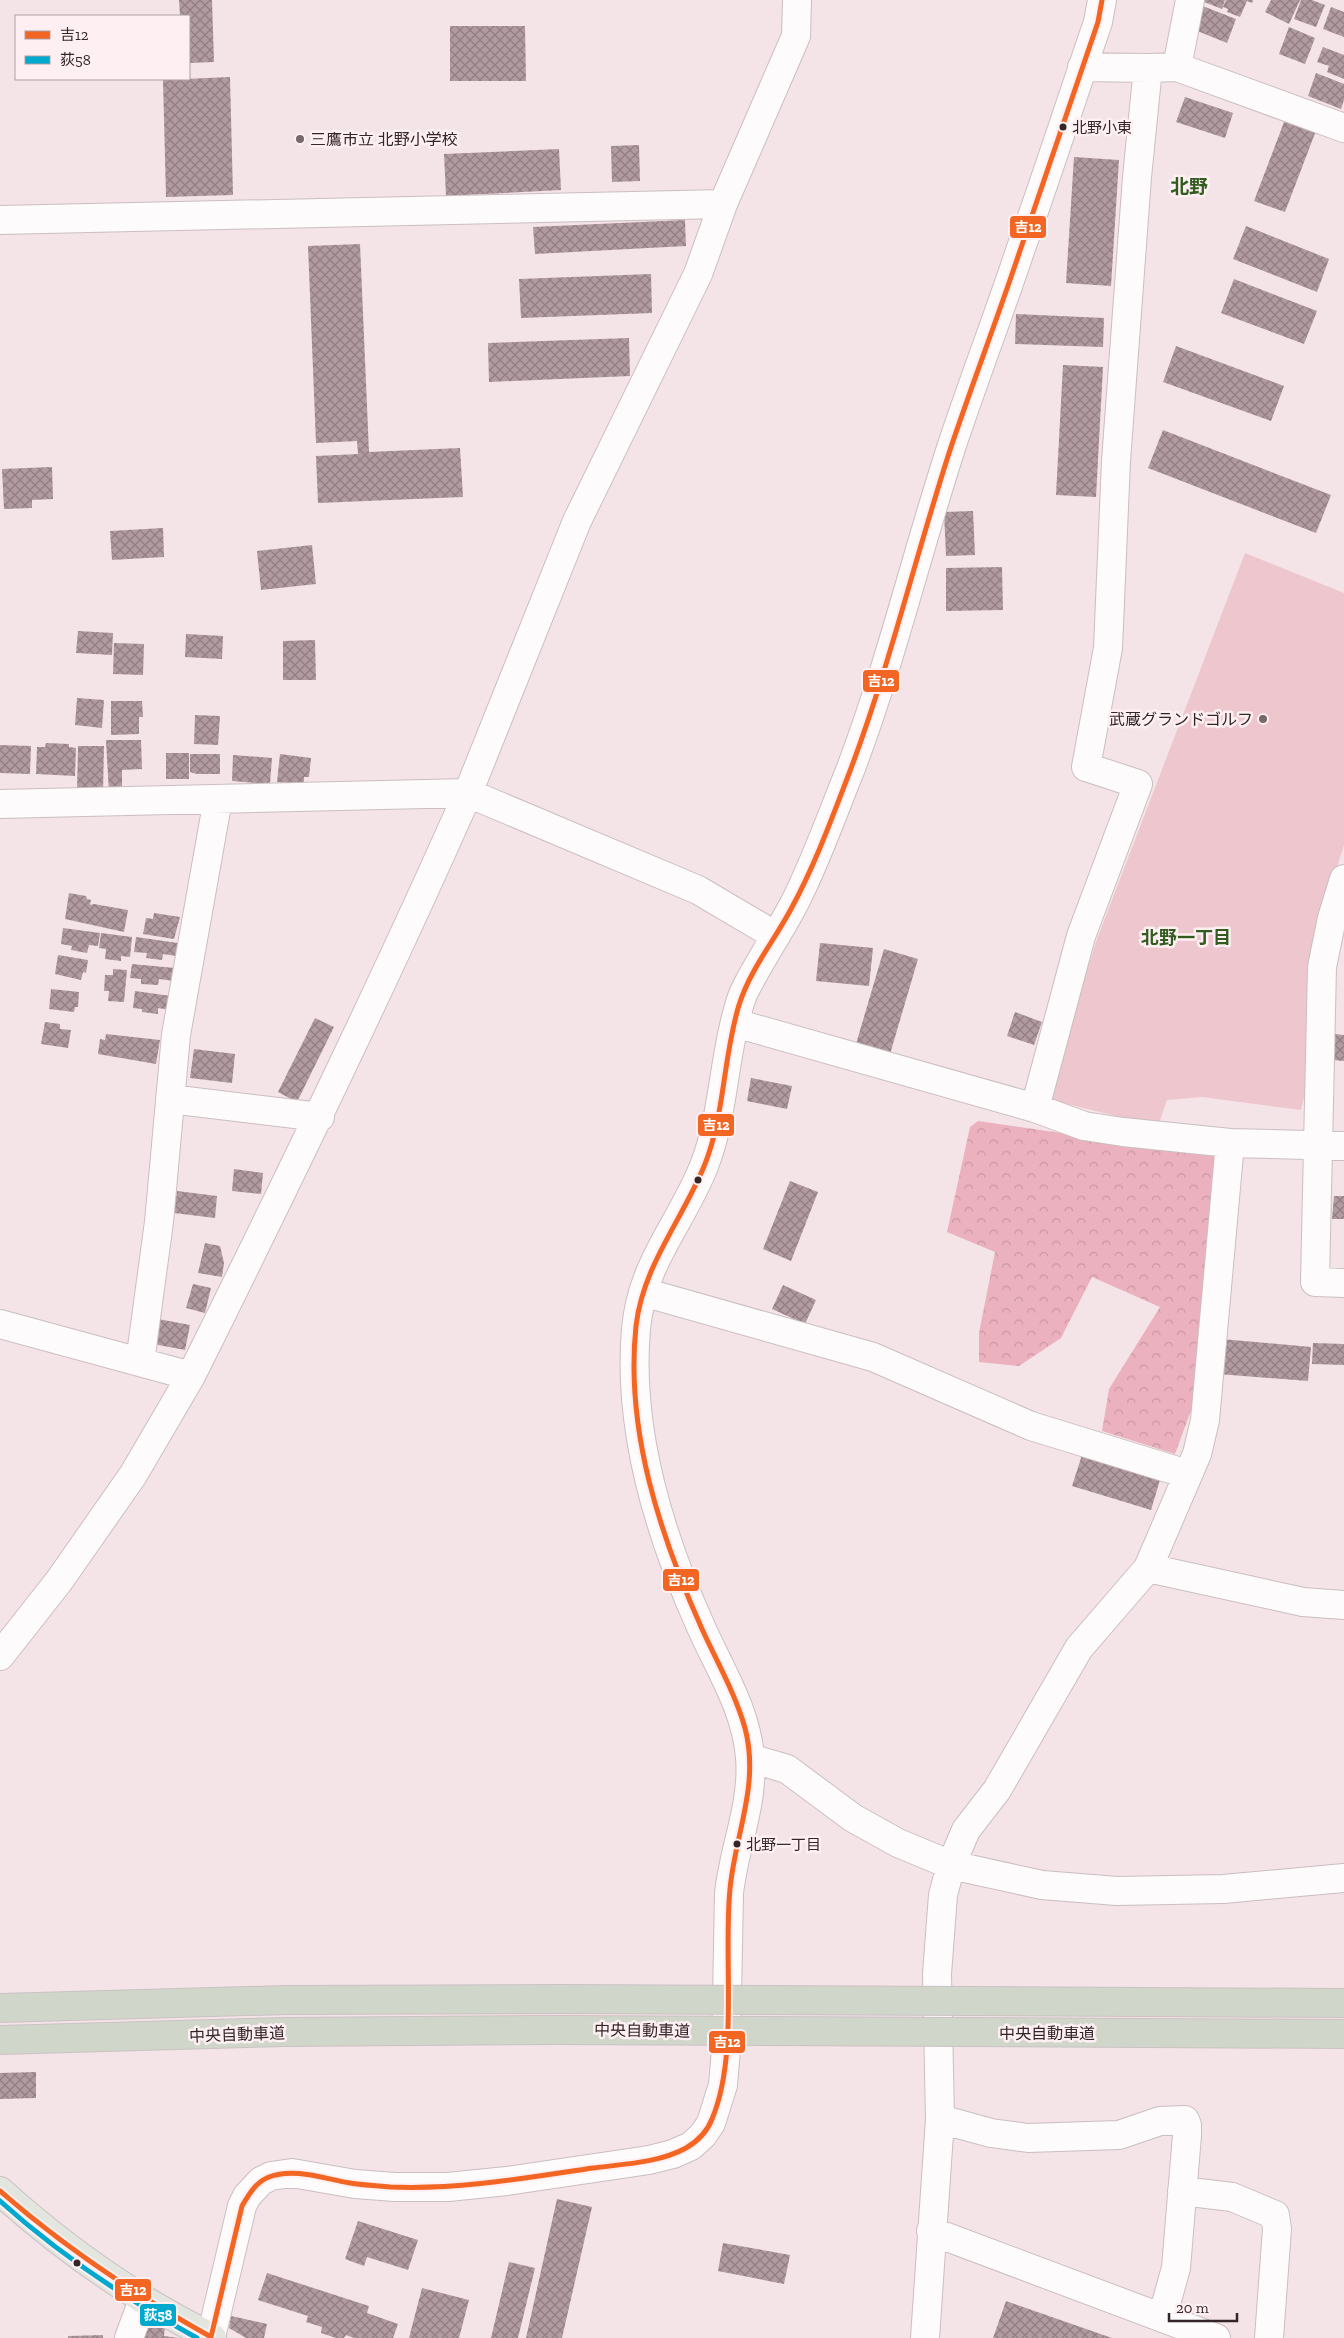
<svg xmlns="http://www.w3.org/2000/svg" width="1344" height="2338" viewBox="0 0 1344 2338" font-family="'Zilla Slab','Noto Sans JP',serif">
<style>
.green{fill:#edc6ce}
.forest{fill:url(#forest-crowns)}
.building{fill:url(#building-cross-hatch)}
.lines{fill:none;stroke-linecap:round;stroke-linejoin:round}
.minor-casing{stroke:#cbbec0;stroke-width:30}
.major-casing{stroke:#cac2c3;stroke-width:30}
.minor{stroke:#fdfbfb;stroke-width:28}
.major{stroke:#e2e6de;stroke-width:28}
.highway-bridge-casing{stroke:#cac2c3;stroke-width:30;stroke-linecap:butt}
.highway-bridge{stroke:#d0d6ca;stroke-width:28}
.bus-1-casing{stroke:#feeff2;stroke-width:9}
.bus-2-casing{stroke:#feeff2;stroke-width:9}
.bus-1{stroke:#f26522;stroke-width:5}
.bus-2{stroke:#00a9ce;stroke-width:5}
.bus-dot{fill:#332628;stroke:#feeff2;stroke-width:2}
.poi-dot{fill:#77686b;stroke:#feeff2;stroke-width:2}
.labels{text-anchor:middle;stroke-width:5;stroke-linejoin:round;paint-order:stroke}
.bus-label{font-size:15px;fill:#332628;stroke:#feeff2;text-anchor:start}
.poi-label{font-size:16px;fill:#332628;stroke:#feeff2;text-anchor:start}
.street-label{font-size:16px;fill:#332628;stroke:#feeff2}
.neighbourhood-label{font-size:18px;font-weight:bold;fill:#325b1f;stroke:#feeff2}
.quarter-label{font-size:19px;font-weight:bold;fill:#325b1f;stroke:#feeff2}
.line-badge{stroke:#feeff2;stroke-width:2}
.badge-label{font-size:14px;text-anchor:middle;font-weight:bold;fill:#fff}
</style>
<defs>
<pattern id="forest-crowns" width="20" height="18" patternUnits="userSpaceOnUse" patternTransform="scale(1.25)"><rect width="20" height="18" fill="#ebb1be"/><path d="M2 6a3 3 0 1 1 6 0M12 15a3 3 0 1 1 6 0" fill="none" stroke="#ca98a3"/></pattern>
<pattern id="building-cross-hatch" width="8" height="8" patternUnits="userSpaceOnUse" patternTransform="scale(1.25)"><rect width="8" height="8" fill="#b29ba0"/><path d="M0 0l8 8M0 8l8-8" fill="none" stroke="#917e82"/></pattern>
</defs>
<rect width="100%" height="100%" fill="#f4e4e7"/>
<path class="green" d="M 1245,553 L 1344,593 L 1344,845 L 1314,940 L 1315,1052 L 1301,1110 L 1202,1097 L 1167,1100 L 1158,1126 L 1046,1099 L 1097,939 Z"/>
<path class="forest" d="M 978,1121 L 1221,1156 L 1204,1375 L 1175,1454 L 1102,1431 L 1109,1389 L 1160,1307 L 1092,1277 L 1061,1338 L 1019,1366 L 979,1362 L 979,1333 L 995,1252 L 947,1232 L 970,1127 Z"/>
<path class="building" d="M 179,0 L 212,0 L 214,62 L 189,63 L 189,16 L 180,16 Z
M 1199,0 L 1225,0 L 1222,9 Z
M 1226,0 L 1253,0 L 1252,3 L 1247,1 L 1240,17 L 1227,12 L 1228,9 L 1223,7 Z
M 1271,0 L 1300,0 L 1289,24 L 1265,12 Z
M 1301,0 L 1312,0 L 1325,5 L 1316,27 L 1294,19 Z
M 1200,5 L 1236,19 L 1227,43 L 1190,28 Z
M 1331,7 L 1344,12 L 1344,37 L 1323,29 Z
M 450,26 L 525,26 L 526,81 L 450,81 Z
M 1289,27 L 1315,38 L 1305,64 L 1279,54 Z
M 1323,47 L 1344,55 L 1344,79 L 1327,72 L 1329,66 L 1317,62 Z
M 1316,73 L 1344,84 L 1344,100 L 1341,109 L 1308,96 Z
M 230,77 L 233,195 L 166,197 L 163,80 Z
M 1185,97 L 1233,113 L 1225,138 L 1176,122 Z
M 1286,117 L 1317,128 L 1285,212 L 1254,201 Z
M 639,145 L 640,181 L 612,182 L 611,146 Z
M 559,149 L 561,190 L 446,196 L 444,154 Z
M 1074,157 L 1119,160 L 1111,286 L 1066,283 Z
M 685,220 L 686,246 L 535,254 L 533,227 Z
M 1246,226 L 1329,259 L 1317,292 L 1233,259 Z
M 360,244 L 369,452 L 460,448 L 463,497 L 318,503 L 316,456 L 358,454 L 357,441 L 316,443 L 308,246 Z
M 651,274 L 652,313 L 521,318 L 519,279 Z
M 1234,279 L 1317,311 L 1304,344 L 1221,313 Z
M 1016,314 L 1104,318 L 1103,347 L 1015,344 Z
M 629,338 L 630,376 L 489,382 L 488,343 Z
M 1176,346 L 1284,386 L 1271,421 L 1163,382 Z
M 1063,365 L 1103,367 L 1096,497 L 1056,495 Z
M 1163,430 L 1331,495 L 1316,533 L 1148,468 Z
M 52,467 L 53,499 L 32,500 L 32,508 L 4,509 L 2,469 Z
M 973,511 L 975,555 L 946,556 L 944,512 Z
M 163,528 L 164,557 L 112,560 L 110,531 Z
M 312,545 L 316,584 L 261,590 L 257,551 Z
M 1002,567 L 1003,610 L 946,611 L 946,568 Z
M 78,631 L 113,633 L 112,655 L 76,653 Z
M 186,634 L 223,636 L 222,659 L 185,657 Z
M 315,640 L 316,680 L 283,680 L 283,641 Z
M 114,643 L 144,644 L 143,675 L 113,674 Z
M 77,698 L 104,700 L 102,728 L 75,725 Z
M 111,701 L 142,701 L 143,717 L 139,717 L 139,734 L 111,735 Z
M 195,715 L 220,716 L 218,745 L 194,744 Z
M 106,740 L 141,740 L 142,769 L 122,770 L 122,793 L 109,793 Z
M 46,743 L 69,744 L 69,747 L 76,748 L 75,776 L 36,774 L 37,747 L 45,747 Z
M 0,745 L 31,746 L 30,774 L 0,773 Z
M 78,746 L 104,746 L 103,793 L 77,792 Z
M 166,753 L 189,753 L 189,779 L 166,779 Z
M 190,754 L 220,754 L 220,774 L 197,774 L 190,772 Z
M 280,754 L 311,758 L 309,777 L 304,777 L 304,784 L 277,782 Z
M 233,755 L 272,758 L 270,784 L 232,781 Z
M 69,893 L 86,896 L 87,899 L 91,900 L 90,905 L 94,904 L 128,910 L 124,932 L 65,919 Z
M 154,913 L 180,917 L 174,939 L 143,934 L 146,918 L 153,919 Z
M 63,928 L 100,933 L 98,946 L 89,945 L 87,953 L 71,950 L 72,946 L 61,944 Z
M 101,933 L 132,937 L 130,957 L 121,956 L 121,961 L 105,959 L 106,949 L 99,948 Z
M 136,937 L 178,943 L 176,956 L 163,954 L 162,960 L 146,958 L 147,953 L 134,952 Z
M 820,943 L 873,948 L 869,986 L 816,981 Z
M 884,949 L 918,959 L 890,1054 L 856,1044 Z
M 58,955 L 88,960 L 86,973 L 83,972 L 81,980 L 55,974 Z
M 132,964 L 175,968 L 174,981 L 159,979 L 158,985 L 141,984 L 141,979 L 130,978 Z
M 113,969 L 127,970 L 124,1002 L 108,1001 L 109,991 L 104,991 L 105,975 L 113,975 Z
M 51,989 L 79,992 L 78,1007 L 75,1007 L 74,1012 L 49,1009 Z
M 135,991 L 171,996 L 170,1010 L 158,1008 L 158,1014 L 142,1012 L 142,1009 L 133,1008 Z
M 1015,1012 L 1042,1022 L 1034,1045 L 1007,1036 Z
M 315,1018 L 334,1027 L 297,1102 L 278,1092 Z
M 45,1022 L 60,1024 L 60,1029 L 71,1030 L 68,1048 L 41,1044 Z
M 106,1034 L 160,1040 L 156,1064 L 98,1054 L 100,1039 L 105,1040 Z
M 1335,1034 L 1344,1035 L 1344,1061 L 1333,1060 Z
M 194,1049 L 235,1054 L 232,1083 L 190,1078 Z
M 751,1078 L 792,1086 L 787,1109 L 747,1101 Z
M 234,1169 L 263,1173 L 261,1194 L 232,1191 Z
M 790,1181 L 818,1192 L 791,1261 L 763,1249 Z
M 177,1191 L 217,1196 L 215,1218 L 174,1213 Z
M 1334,1196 L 1344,1196 L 1344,1219 L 1332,1219 Z
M 205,1243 L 220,1246 L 224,1263 L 222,1277 L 198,1273 Z
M 193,1284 L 211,1288 L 205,1313 L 186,1308 Z
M 783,1285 L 816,1300 L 805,1324 L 772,1309 Z
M 153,1318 L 190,1325 L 185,1350 L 148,1343 Z
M 1221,1339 L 1311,1347 L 1308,1381 L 1218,1374 Z
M 1313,1343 L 1344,1344 L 1344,1365 L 1312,1364 Z
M 1082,1455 L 1160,1480 L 1151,1510 L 1072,1486 Z
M 36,2072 L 36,2098 L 0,2099 L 0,2073 Z
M 557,2199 L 592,2207 L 562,2338 L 526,2338 Z
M 358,2221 L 418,2240 L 408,2270 L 367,2257 L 364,2266 L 345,2259 Z
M 723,2243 L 790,2255 L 784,2284 L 718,2271 Z
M 509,2262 L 535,2268 L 518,2338 L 491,2338 Z
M 267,2273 L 369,2306 L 367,2313 L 398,2324 L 393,2338 L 354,2338 L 346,2335 L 344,2338 L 336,2338 L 321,2333 L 322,2327 L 306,2322 L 308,2316 L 258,2300 Z
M 422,2288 L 469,2300 L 459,2338 L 409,2338 Z
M 1006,2301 L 1112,2338 L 993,2338 Z
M 231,2316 L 267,2324 L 264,2338 L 246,2338 L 229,2328 Z
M 144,2326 L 165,2327 L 164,2336 L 179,2338 L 143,2338 Z
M 103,2335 L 103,2338 L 68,2338 L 68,2336 Z"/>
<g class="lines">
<g class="minor-casing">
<path id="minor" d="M 1082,67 L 1148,68
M 1177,67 L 1344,128
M 0,220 L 723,204
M 0,804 L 468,793 L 577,521 L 698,274 L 723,204 L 796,36 L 797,0
M 1344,879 L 1332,918 L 1322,967 L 1315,1282 L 1344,1283
M 735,1023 L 1035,1108 L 1081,936 L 1138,784 L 1086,767 L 1108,648 L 1116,461 L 1137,177 L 1148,68 L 1177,67 L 1190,0
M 170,1099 L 320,1117
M 1230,1143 L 1344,1146
M 643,1292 L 873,1357 L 1031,1426 L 1187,1474
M 0,1324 L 191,1376 L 133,1475 L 59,1581 L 0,1656
M 140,1362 L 159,1222 L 176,1035 L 218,799
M 191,1376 C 287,1183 381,990 468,793 L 698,890 L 776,936
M 1148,1568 L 1303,1602 L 1344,1605
M 750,1758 L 787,1769 L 853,1818 L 898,1843 L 951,1865 L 1042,1885 L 1117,1891 L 1223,1889 L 1344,1878
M 940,2119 L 991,2133 L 1028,2138 L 1119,2135 L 1160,2121 L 1185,2120 L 1187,2125 L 1187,2135 L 1176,2268 L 1162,2318
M 1182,2191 L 1232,2197 L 1275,2215 L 1277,2229 L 1269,2338
M 931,2231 L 1216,2338
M 211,2337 L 242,2206 L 247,2196 L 261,2181 L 271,2176 L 292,2173 L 355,2184 L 395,2187 L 448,2187 L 507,2181 L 649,2160 L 673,2154 L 691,2146 L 703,2135 L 711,2123 L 723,2085 L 726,2050 L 729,1893 C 734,1847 754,1804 750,1757 C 746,1709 720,1670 701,1627 C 660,1536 627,1431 636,1329 C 642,1262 681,1224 704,1166 C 721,1123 723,1074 733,1030 C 736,1017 739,1003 744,992 C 760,959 782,929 798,896 C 818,855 834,810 851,768 C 891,662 917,552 952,445 C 974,379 999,314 1021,248 C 1048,173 1072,98 1098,22 L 1102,0
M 129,2338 L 143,2300
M 925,2338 L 940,2119 L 937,1974 L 943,1895 L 951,1865 L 966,1830 L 997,1790 L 1079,1648 L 1148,1568 L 1197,1454 L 1205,1420 L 1230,1143 L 1123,1132 L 1084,1126 L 1035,1108"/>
</g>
<g class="major-casing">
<path id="major" d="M 0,2191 C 44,2231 92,2267 143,2299 C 165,2313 189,2325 212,2338"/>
</g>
<use href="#minor" class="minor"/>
<use href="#major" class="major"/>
<g class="highway-bridge-casing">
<path id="highway-bridge" d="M 0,2008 L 286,2000 L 562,1999 L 1344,2003
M 0,2040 L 284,2032 L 557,2030 L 1344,2034"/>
</g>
<use href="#highway-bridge" class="highway-bridge"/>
<g class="bus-1-casing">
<path id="bus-1" d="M 0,2191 C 65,2248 136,2295 211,2337
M 211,2337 L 242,2206 C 249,2194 256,2182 269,2177 C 294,2167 325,2179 350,2183 C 363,2185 377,2186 390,2187 C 458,2190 526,2178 593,2168 C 623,2164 659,2163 686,2148 C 698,2141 707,2132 712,2119 C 739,2055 723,1959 730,1889 C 735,1834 760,1785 745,1728 C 735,1693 717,1662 702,1629 C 660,1535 625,1430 636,1326 C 643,1265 683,1219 705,1164 C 725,1113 723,1057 739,1005 C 750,970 774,941 791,909 C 815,865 832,818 850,771 C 890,665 916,554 951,447 C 970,391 991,335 1010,280 C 1040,194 1069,108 1098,22 L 1102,0"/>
</g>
<g class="bus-2-casing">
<path id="bus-2" d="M 0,2201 C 60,2255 126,2299 197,2338"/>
</g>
<use href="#bus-1" class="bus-1"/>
<use href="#bus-2" class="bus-2"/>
</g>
<g class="bus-dot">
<circle cx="1063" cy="127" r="4.5"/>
<circle cx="698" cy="1180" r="4.5"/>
<circle cx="737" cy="1844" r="4.5"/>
<circle cx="77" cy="2263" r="4.5"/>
</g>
<g class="poi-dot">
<circle cx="300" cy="139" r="5"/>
<circle cx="1263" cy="719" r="5"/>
</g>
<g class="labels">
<g class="bus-label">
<text x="1072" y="133">北野小東</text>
<text x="746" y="1850">北野一丁目</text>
</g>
<g class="poi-label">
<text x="310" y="145">三鷹市立 北野小学校</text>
<text x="1253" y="725" text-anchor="end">武蔵グランドゴルフ</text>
</g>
<g class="street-label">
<text transform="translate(642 2030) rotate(1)" y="6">中央自動車道</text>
<text x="1047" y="2039">中央自動車道</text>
<text transform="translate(237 2034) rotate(-2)" y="6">中央自動車道</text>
</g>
<g class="neighbourhood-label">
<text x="1186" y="944">北野一丁目</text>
</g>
<g class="quarter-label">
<text x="1189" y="193">北野</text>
</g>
</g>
<g class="line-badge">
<rect x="1009" y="215" width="38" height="24" rx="5" fill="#f26522"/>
<rect x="862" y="669" width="38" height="24" rx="5" fill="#f26522"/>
<rect x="697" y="1113" width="38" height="24" rx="5" fill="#f26522"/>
<rect x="662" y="1568" width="38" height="24" rx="5" fill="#f26522"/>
<rect x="708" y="2030" width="38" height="24" rx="5" fill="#f26522"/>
<rect x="114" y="2278" width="38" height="24" rx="5" fill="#f26522"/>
<rect x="139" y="2303" width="38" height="24" rx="5" fill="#00a9ce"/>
</g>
<g class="badge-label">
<text x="1028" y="232">吉12</text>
<text x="881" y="686">吉12</text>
<text x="716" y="1130">吉12</text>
<text x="681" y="1585">吉12</text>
<text x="727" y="2047">吉12</text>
<text x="133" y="2295">吉12</text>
<text x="158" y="2320">荻58</text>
</g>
<rect x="15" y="15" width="175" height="65" fill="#feeff2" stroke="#ad9fa1"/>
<rect x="25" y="31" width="25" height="8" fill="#f26522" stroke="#ad9fa1"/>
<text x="60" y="40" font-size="15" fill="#332628">吉12</text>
<rect x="25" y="56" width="25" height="8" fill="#00a9ce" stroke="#ad9fa1"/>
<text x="60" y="65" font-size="15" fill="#332628">荻58</text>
<path d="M1169 2313v8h68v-8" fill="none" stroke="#332628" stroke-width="2.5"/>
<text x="1176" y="2313" font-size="15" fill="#332628" stroke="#feeff2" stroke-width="4" paint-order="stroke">20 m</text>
</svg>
